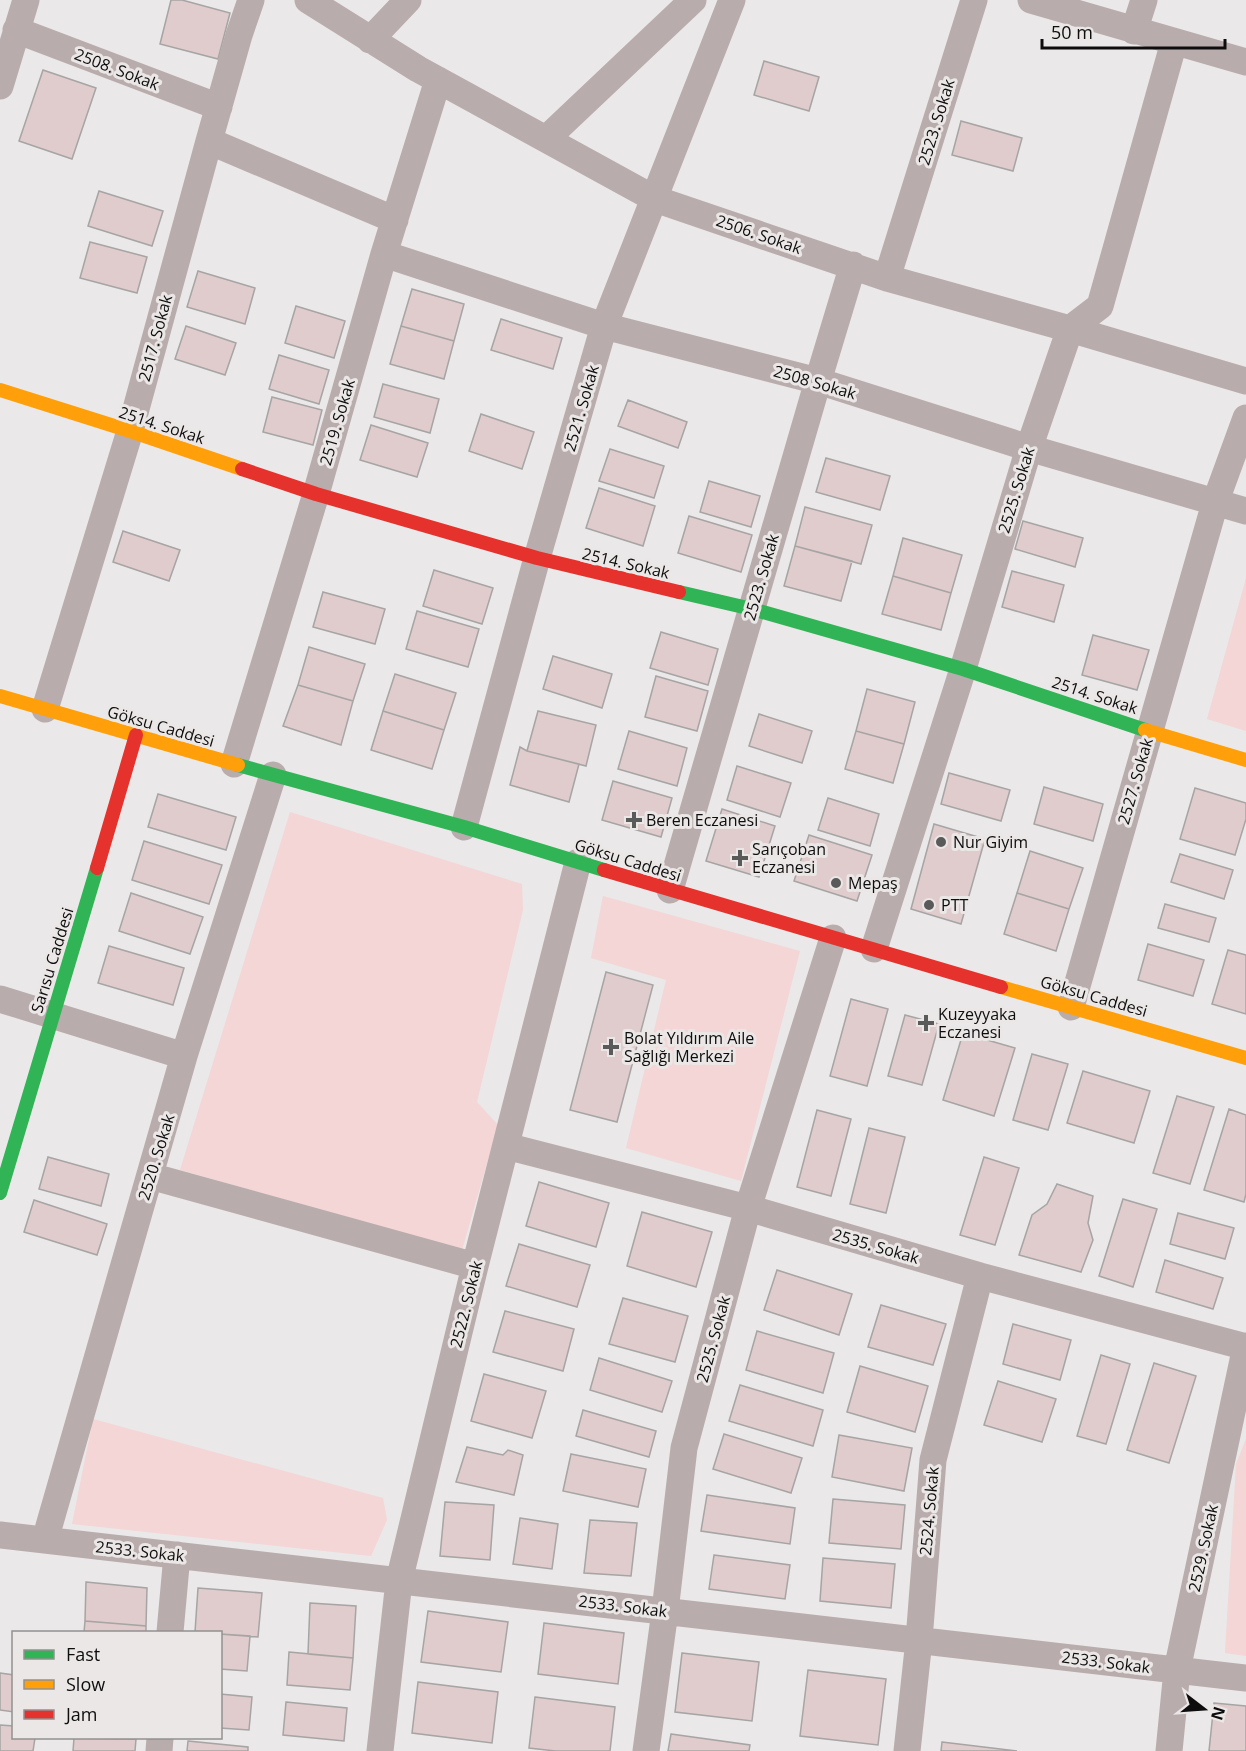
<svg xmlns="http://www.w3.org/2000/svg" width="1246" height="1751" viewBox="0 0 1246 1751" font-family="'Open Sans',sans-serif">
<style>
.green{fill:#f3d6d5}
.building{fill:#e0cccc;stroke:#a6a4a4;stroke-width:1.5}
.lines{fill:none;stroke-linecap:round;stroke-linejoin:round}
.street{stroke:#b9acac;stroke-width:27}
.fast{stroke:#30b455;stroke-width:14}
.slow{stroke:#ff9f0a;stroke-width:14}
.jam{stroke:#e5322d;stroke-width:14}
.poi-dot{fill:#5b5a5a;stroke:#ebe7e7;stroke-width:2}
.labels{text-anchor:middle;stroke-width:6;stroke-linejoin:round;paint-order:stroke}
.street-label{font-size:16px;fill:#0e0d0d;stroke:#ebe7e7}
.poi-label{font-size:16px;fill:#0e0d0d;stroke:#ebe7e7;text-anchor:start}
</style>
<rect width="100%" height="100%" fill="#eae8e8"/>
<path class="green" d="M 1246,578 L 1246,731 L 1207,719 Z
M 290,812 L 522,884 L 523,910 L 477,1102 L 498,1125 L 462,1250 L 180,1170 Z
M 603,896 L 800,951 L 741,1181 L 626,1148 L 666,980 L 591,958 Z
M 93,1419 L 383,1498 L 387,1520 L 371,1556 L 72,1524 Z
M 1246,1439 L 1246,1656 L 1225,1653 L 1236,1464 Z"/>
<path class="building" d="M 171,0 L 182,0 L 230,13 L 218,59 L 160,44 Z
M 764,61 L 819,77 L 809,111 L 754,95 Z
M 43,70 L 96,88 L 72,159 L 19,141 Z
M 961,121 L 1022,138 L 1013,171 L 952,155 Z
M 99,191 L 163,211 L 152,246 L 88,226 Z
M 90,242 L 147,257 L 137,293 L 80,278 Z
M 198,271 L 255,288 L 245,324 L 187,307 Z
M 412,289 L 464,304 L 454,341 L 401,326 Z
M 296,306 L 345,321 L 334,358 L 285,343 Z
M 501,319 L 562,338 L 553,369 L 491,350 Z
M 186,326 L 236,343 L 225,375 L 175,359 Z
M 401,326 L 454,341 L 444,379 L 390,364 Z
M 279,355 L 329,370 L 319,404 L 269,389 Z
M 383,384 L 439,399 L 430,433 L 374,417 Z
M 272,397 L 322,410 L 313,445 L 263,432 Z
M 628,400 L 687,422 L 678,448 L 618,426 Z
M 481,414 L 534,432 L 522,469 L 469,451 Z
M 371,425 L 428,443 L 417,477 L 360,460 Z
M 610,449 L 664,466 L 654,498 L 599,481 Z
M 826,458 L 890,476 L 880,510 L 816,492 Z
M 709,481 L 760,496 L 751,527 L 700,512 Z
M 599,488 L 655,506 L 643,546 L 586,528 Z
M 805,507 L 872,525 L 861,564 L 795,546 Z
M 689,516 L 752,535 L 741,572 L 678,553 Z
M 1023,521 L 1083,538 L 1075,567 L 1015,549 Z
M 123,531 L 180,550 L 169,581 L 113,562 Z
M 903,538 L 962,555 L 951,593 L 893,576 Z
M 795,546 L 852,561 L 841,601 L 784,586 Z
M 434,570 L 493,588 L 482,624 L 423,606 Z
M 1012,571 L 1064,585 L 1054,622 L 1002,607 Z
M 893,576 L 951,593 L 941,630 L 882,614 Z
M 323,592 L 385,609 L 375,644 L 313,627 Z
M 417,611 L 479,629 L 468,667 L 406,649 Z
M 661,632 L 718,649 L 708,685 L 650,668 Z
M 1093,635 L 1149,650 L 1137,690 L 1082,675 Z
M 309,647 L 365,664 L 353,701 L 298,685 Z
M 553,656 L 612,674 L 602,708 L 543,689 Z
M 395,674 L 456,693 L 444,730 L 383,711 Z
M 656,676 L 708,691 L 697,731 L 645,717 Z
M 298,685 L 353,701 L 341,745 L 283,726 Z
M 867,689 L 915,702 L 904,744 L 856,731 Z
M 383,711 L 444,730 L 432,769 L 371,750 Z
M 538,711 L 596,725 L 586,766 L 527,751 Z
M 759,714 L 812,731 L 802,763 L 749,746 Z
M 629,731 L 687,748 L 677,786 L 618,769 Z
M 856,731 L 904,744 L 893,783 L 845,769 Z
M 520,747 L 527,751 L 579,764 L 569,802 L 510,785 Z
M 737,766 L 791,783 L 780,817 L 727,800 Z
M 949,773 L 1010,790 L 1001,821 L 941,804 Z
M 613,781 L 672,798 L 661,837 L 602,820 Z
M 1044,787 L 1103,804 L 1093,841 L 1034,824 Z
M 1195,788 L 1246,803 L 1246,819 L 1235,855 L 1180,839 Z
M 158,794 L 236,817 L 226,850 L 148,827 Z
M 828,798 L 879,814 L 870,846 L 818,830 Z
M 722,809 L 775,826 L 759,877 L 706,861 Z
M 934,824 L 985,839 L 961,924 L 911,909 Z
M 809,835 L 872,855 L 857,901 L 794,881 Z
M 144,841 L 222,865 L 209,904 L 132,880 Z
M 1030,851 L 1083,868 L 1069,909 L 1017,893 Z
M 1180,854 L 1233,870 L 1224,899 L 1171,882 Z
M 131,893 L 203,917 L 190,954 L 119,931 Z
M 1017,893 L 1069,909 L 1056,951 L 1004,934 Z
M 1165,904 L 1216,918 L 1209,942 L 1158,928 Z
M 1148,944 L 1204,960 L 1193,996 L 1138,980 Z
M 109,946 L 184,968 L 173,1005 L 98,983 Z
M 1228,950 L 1246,955 L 1246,1014 L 1212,1004 Z
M 606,972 L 653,985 L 617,1122 L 570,1110 Z
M 851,999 L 888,1009 L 867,1086 L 830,1076 Z
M 905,1015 L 939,1024 L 922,1085 L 888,1076 Z
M 963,1033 L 1015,1048 L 994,1116 L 943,1100 Z
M 1032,1054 L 1068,1064 L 1048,1130 L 1013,1120 Z
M 1083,1071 L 1150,1091 L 1134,1143 L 1067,1123 Z
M 1177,1096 L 1214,1107 L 1190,1184 L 1153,1173 Z
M 1229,1109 L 1246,1115 L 1246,1194 L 1244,1202 L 1204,1190 Z
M 817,1110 L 851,1119 L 831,1196 L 797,1187 Z
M 869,1128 L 905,1137 L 886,1213 L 850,1204 Z
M 48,1157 L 109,1174 L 101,1206 L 39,1189 Z
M 984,1157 L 1019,1168 L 995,1245 L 960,1235 Z
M 539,1182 L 609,1203 L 596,1247 L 526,1226 Z
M 1057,1184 L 1093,1196 L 1088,1223 L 1093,1240 L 1081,1272 L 1019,1255 L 1032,1215 L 1047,1204 Z
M 1123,1199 L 1157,1209 L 1133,1287 L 1099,1276 Z
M 34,1200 L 107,1224 L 97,1255 L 24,1232 Z
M 642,1212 L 712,1232 L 696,1287 L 627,1266 Z
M 1178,1213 L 1234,1228 L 1225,1259 L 1170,1244 Z
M 519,1244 L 590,1265 L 577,1307 L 506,1286 Z
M 1165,1260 L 1223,1278 L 1213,1309 L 1156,1292 Z
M 777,1270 L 852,1294 L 839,1335 L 764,1310 Z
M 623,1298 L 688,1316 L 675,1362 L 609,1344 Z
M 881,1305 L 946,1324 L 933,1365 L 868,1347 Z
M 505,1311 L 574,1329 L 563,1371 L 493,1352 Z
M 1013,1324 L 1071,1340 L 1060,1380 L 1003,1364 Z
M 757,1331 L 834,1353 L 823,1393 L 746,1370 Z
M 1101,1355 L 1130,1364 L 1106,1444 L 1077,1436 Z
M 599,1358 L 672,1381 L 662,1412 L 590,1390 Z
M 1154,1363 L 1196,1376 L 1169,1463 L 1127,1450 Z
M 860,1366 L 928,1386 L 915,1432 L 847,1412 Z
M 484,1374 L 546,1391 L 532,1438 L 471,1421 Z
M 998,1381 L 1056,1399 L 1042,1442 L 984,1425 Z
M 740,1385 L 823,1410 L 813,1446 L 729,1421 Z
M 583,1410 L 656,1431 L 649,1457 L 576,1436 Z
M 724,1434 L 802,1458 L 791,1493 L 713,1469 Z
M 839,1435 L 912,1448 L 904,1491 L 832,1477 Z
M 467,1447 L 503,1455 L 508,1450 L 523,1455 L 514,1495 L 456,1482 Z
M 571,1454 L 646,1469 L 638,1507 L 563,1491 Z
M 707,1495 L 795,1508 L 790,1544 L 701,1531 Z
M 833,1499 L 905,1505 L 901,1549 L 829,1543 Z
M 445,1502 L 494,1505 L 490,1560 L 440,1556 Z
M 520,1518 L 558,1524 L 552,1569 L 513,1564 Z
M 590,1520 L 637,1523 L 631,1576 L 584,1573 Z
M 714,1555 L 790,1565 L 785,1599 L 709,1589 Z
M 823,1558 L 895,1564 L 891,1608 L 820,1601 Z
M 86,1582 L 147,1588 L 146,1626 L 85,1621 Z
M 198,1588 L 262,1593 L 258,1637 L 220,1634 L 220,1632 L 195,1632 Z
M 310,1603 L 356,1606 L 353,1658 L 308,1654 Z
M 428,1611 L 508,1622 L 501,1672 L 421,1662 Z
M 85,1621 L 146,1626 L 146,1632 L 84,1632 Z
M 544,1623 L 624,1633 L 618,1684 L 538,1674 Z
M 220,1634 L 250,1636 L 247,1671 L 220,1669 Z
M 289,1652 L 353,1658 L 350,1690 L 287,1685 Z
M 682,1653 L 759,1662 L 752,1721 L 675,1712 Z
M 808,1670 L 886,1679 L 878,1745 L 800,1736 Z
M 0,1673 L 14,1675 L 14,1712 L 0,1710 Z
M 418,1682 L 498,1692 L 492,1743 L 412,1733 Z
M 220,1694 L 252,1697 L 249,1730 L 220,1728 Z
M 535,1697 L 615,1707 L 610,1751 L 555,1751 L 529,1748 Z
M 286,1702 L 347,1708 L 344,1741 L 283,1735 Z
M 1214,1703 L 1246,1706 L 1246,1751 L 1209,1751 Z
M 0,1725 L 14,1726 L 14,1738 L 35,1738 L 33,1751 L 0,1751 Z
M 671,1734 L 750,1745 L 749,1751 L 668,1751 Z
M 74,1738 L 136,1739 L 135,1751 L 73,1751 Z
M 188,1741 L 248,1747 L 248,1751 L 187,1751 Z
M 942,1742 L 1017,1751 L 941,1751 Z"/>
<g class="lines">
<path class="street" d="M 308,0 L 418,69 L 655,199 L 887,278 L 1070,329 L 1246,381
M 1031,0 L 1246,62
M 16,30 L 219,107
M 1134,31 L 1144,0
M 370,40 L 408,0
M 0,86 L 26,0
M 546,139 L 693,0
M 209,141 L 395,220
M 384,254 L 604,326 L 818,381 L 1029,448 L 1246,511
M 887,278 L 974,0
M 45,709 L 130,431 L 209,141 L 239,35 L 251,0
M 234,764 L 316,494 L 384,254 L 438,80
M 464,827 L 537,558 L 604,326 L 732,0
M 670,890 L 818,381 L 853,265
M 874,949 L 963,669 L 1029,448 L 1070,329 L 1100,306 L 1174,42
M 0,999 L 184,1056
M 1071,1007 L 1215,503 L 1246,418
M 506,1146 L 748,1208 L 980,1276 L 1246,1347
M 150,1176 L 475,1266
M 0,1535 L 1246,1678
M 45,1540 L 184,1056 L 273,775
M 170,1632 L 177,1555
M 159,1751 L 160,1738
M 380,1751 L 399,1581 L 475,1266 L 578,862
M 646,1751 L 665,1611 L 684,1448 L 748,1208 L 833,938
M 907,1751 L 919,1640 L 933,1460 L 980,1276
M 1169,1751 L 1177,1670 L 1246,1346"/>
<path class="fast" d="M 679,592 L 752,609 L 963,669 L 1145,730
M 238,765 L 464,827 L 604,870
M 0,1193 L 97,868"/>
<path class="slow" d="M 0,390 L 130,431 L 242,469
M 0,696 L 238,765
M 1145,730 L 1246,760
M 1001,987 L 1246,1058"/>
<path class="jam" d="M 242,469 L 316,494 L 537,558 L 679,592
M 97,868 L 136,735
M 604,870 L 1001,987"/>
</g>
<g class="poi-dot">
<path d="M631 811h6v6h6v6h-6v6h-6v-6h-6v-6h6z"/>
<circle cx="941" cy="842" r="6"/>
<path d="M737 849h6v6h6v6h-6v6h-6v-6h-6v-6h6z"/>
<circle cx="836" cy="883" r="6"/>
<circle cx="929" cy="905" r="6"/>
<path d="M923 1014h6v6h6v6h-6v6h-6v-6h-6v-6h6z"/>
<path d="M608 1038h6v6h6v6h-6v6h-6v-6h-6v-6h6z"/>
</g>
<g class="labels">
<g class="street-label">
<text transform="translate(117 69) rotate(21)" y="6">2508. Sokak</text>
<text transform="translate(936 122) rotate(-73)" y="6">2523. Sokak</text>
<text transform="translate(759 234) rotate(19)" y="6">2506. Sokak</text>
<text transform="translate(155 338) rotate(-75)" y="6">2517. Sokak</text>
<text transform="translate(815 382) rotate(16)" y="6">2508 Sokak</text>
<text transform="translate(581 408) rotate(-74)" y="6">2521. Sokak</text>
<text transform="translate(337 422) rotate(-74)" y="6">2519. Sokak</text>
<text transform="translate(162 425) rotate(18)" y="6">2514. Sokak</text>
<text transform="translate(1016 490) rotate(-73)" y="6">2525. Sokak</text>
<text transform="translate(626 563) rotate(13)" y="6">2514. Sokak</text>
<text transform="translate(761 577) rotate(-74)" y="6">2523. Sokak</text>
<text transform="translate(1095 695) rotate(18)" y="6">2514. Sokak</text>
<text transform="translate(161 726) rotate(16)" y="6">Göksu Caddesi</text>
<text transform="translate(1135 781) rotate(-74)" y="6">2527. Sokak</text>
<text transform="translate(628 860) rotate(17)" y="6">Göksu Caddesi</text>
<text transform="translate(52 960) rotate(-73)" y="6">Sarısu Caddesi</text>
<text transform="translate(1094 996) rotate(16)" y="6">Göksu Caddesi</text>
<text transform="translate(156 1157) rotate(-73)" y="6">2520. Sokak</text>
<text transform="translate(876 1246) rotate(16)" y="6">2535. Sokak</text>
<text transform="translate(466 1304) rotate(-76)" y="6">2522. Sokak</text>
<text transform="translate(713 1339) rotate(-75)" y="6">2525. Sokak</text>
<text transform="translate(929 1511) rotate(-85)" y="6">2524. Sokak</text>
<text transform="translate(1203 1548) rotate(-78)" y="6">2529. Sokak</text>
<text transform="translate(140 1551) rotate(6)" y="6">2533. Sokak</text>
<text transform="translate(623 1606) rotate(7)" y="6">2533. Sokak</text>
<text transform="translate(1106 1662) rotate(7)" y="6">2533. Sokak</text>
</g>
<g class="poi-label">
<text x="646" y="826">Beren Eczanesi</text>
<text x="953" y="848">Nur Giyim</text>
<text x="752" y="855">Sarıçoban<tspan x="752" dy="18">Eczanesi</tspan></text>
<text x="848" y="889">Mepaş</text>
<text x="941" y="911">PTT</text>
<text x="938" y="1020">Kuzeyyaka<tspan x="938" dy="18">Eczanesi</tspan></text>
<text x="624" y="1044">Bolat Yıldırım Aile<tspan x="624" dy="18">Sağlığı Merkezi</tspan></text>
</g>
</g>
<rect x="12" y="1631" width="210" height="108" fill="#ebe7e7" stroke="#939090" stroke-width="1.5"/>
<rect x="24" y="1650" width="30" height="9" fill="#30b455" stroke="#939090" stroke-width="1.5"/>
<text x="66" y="1661" font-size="18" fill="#0e0d0d">Fast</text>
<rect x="24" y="1680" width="30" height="9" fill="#ff9f0a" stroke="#939090" stroke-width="1.5"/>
<text x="66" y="1691" font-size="18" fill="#0e0d0d">Slow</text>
<rect x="24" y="1710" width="30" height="9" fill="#e5322d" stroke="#939090" stroke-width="1.5"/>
<text x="66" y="1721" font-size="18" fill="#0e0d0d">Jam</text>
<g transform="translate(1204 1709) rotate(107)" stroke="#ebe7e7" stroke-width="4.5" paint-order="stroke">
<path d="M0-4.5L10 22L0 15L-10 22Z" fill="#0e0d0d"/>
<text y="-9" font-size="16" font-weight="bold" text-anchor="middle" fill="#0e0d0d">N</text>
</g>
<path d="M1042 39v9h183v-9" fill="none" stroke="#0e0d0d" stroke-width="3"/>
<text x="1051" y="39" font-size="18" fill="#0e0d0d" stroke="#ebe7e7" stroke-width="4.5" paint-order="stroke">50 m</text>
</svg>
